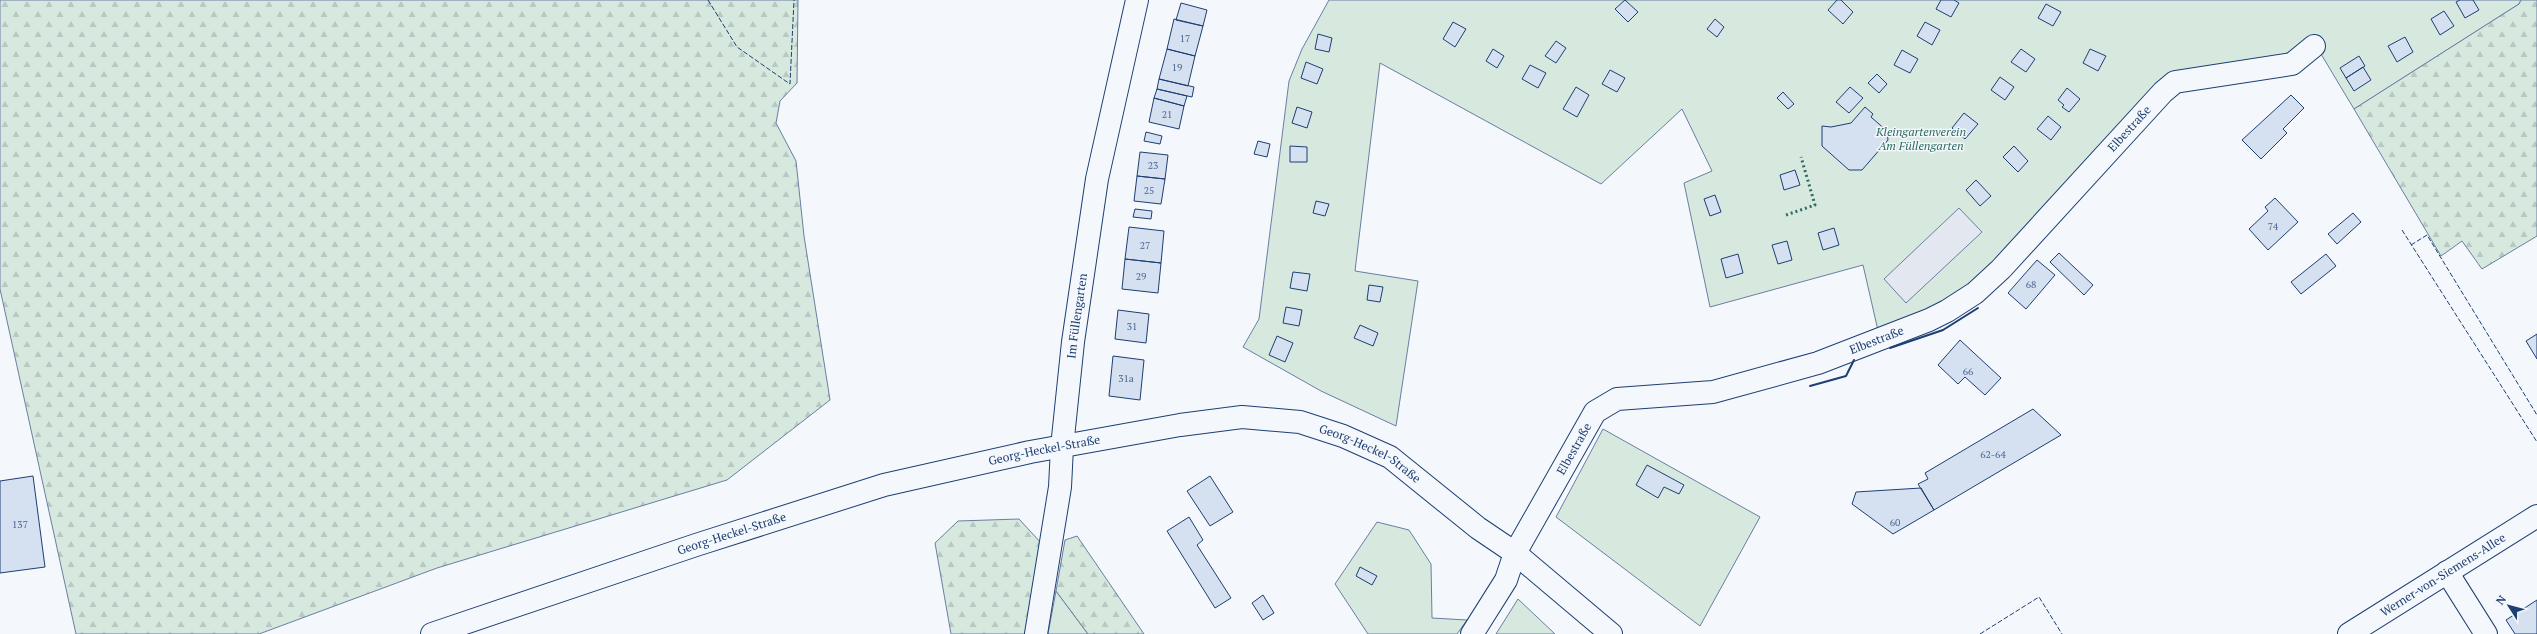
<svg xmlns="http://www.w3.org/2000/svg" width="2537" height="634" viewBox="0 0 2537 634" font-family="'PT Serif',serif">
<style>
.green{fill:#d7e8df;stroke:#687fa3}
.forest{fill:url(#forest-firs);stroke:#687fa3}
.parking{fill:#e3e8f0;stroke:#687fa3}
.building{fill:#d5e0f0;stroke:#1d3f73}
.lines{fill:none;stroke-linecap:round;stroke-linejoin:round}
.minor-casing{stroke:#1d3f73;stroke-width:24}
.minor{stroke:#f4f7fb;stroke-width:22}
.hedge{stroke:#2c6c60;stroke-width:3;stroke-dasharray:2 3;stroke-linecap:butt}
.fence{stroke:#1d3f73;stroke-width:1;stroke-dasharray:5 2;stroke-linecap:butt}
.wall{stroke:#1d3f73;stroke-width:2}
.labels{text-anchor:middle;stroke-width:3;stroke-linejoin:round;paint-order:stroke}
.number-label{font-size:10px;fill:#4b6792}
.street-label{font-size:12px;fill:#1d3f73;stroke:#f4f7fb}
.park-label{font-size:12px;font-style:italic;fill:#2c6c60;stroke:#f4f7fb}
</style>
<defs>
<pattern id="forest-firs" width="22" height="20" patternUnits="userSpaceOnUse"><rect width="22" height="20" fill="#d7e8df"/><path d="M5 1l3.5 6h-7zM16 11l3.5 6h-7z" fill="#b8c8c3"/></pattern>
</defs>
<rect width="100%" height="100%" fill="#f4f7fb"/>
<path class="green" d="M 1329,0 L 2521,0 L 2519,4 L 2354,109 L 2312,39 L 2280,57 L 2190,72 L 1980,281 L 1958,296 L 1879,335 L 1863,265 L 1710,307 L 1684,183 L 1712,171 L 1682,109 L 1601,184 L 1380,63 L 1355,271 L 1418,281 L 1396,426 L 1321,391 L 1243,347 L 1259,319 L 1289,81 L 1302,49 Z
M 1603,429 L 1760,517 L 1700,626 L 1556,517 Z
M 1377,522 L 1409,530 L 1431,564 L 1432,618 L 1467,620 L 1457,634 L 1368,634 L 1335,584 Z
M 1056,591 L 1088,634 L 1048,634 Z
M 1518,599 L 1555,634 L 1496,634 Z"/>
<path class="forest" d="M 0,0 L 798,0 L 797,83 L 780,101 L 776,123 L 796,161 L 804,236 L 830,400 L 727,480 L 437,568 L 259,634 L 76,634 L 0,289 Z
M 2521,0 L 2537,0 L 2537,236 L 2482,269 L 2462,241 L 2441,256 L 2354,109 L 2519,4 Z
M 1019,519 L 1042,544 L 1026,634 L 951,634 L 935,543 L 958,521 Z
M 1077,536 L 1144,634 L 1088,634 L 1056,591 L 1065,540 Z"/>
<path class="parking" d="M 1959,208 L 1982,232 L 1906,303 L 1884,279 Z"/>
<path class="building" d="M 1625,0 L 1638,12 L 1628,22 L 1615,9 Z
M 1837,0 L 1841,0 L 1853,12 L 1843,24 L 1828,10 Z
M 1941,0 L 1954,0 L 1959,3 L 1951,17 L 1936,9 Z
M 2460,0 L 2473,0 L 2479,10 L 2465,18 L 2456,2 Z
M 1181,3 L 1207,10 L 1203,26 L 1176,20 Z
M 2046,4 L 2061,12 L 2053,26 L 2038,18 Z
M 2444,11 L 2454,26 L 2440,35 L 2431,19 Z
M 1174,19 L 1203,26 L 1195,56 L 1167,49 Z
M 1715,19 L 1724,27 L 1717,37 L 1707,29 Z
M 1453,22 L 1466,29 L 1455,47 L 1443,39 Z
M 1925,22 L 1940,30 L 1932,45 L 1917,36 Z
M 1318,34 L 1332,38 L 1329,52 L 1315,49 Z
M 2405,37 L 2413,52 L 2397,62 L 2388,46 Z
M 1556,41 L 1566,48 L 1556,63 L 1545,56 Z
M 1167,49 L 1195,56 L 1188,86 L 1159,79 Z
M 1493,49 L 1504,56 L 1497,68 L 1486,61 Z
M 2021,49 L 2035,59 L 2026,72 L 2011,62 Z
M 2090,49 L 2106,56 L 2098,71 L 2083,63 Z
M 1902,50 L 1918,59 L 1910,73 L 1894,65 Z
M 2359,56 L 2365,66 L 2346,78 L 2340,68 Z
M 1306,62 L 1323,69 L 1317,84 L 1301,78 Z
M 1530,65 L 1546,73 L 1538,88 L 1522,79 Z
M 2363,67 L 2371,80 L 2354,91 L 2346,78 Z
M 1610,70 L 1625,78 L 1617,92 L 1602,84 Z
M 1877,74 L 1887,84 L 1879,93 L 1868,83 Z
M 2000,77 L 2014,87 L 2005,100 L 1991,90 Z
M 1159,79 L 1194,87 L 1192,97 L 1157,89 Z
M 1576,87 L 1589,95 L 1577,117 L 1563,109 Z
M 1850,87 L 1863,98 L 1849,113 L 1836,102 Z
M 2067,88 L 2080,99 L 2069,112 L 2062,107 L 2064,105 L 2058,100 Z
M 1157,89 L 1187,96 L 1184,106 L 1154,98 Z
M 1783,92 L 1794,104 L 1788,109 L 1777,98 Z
M 2291,95 L 2304,108 L 2283,129 L 2287,133 L 2261,159 L 2242,140 Z
M 1154,98 L 1184,106 L 1179,129 L 1149,122 Z
M 1297,107 L 1312,112 L 1307,128 L 1292,123 Z
M 1865,107 L 1873,114 L 1871,117 L 1887,131 L 1888,140 L 1862,170 L 1849,170 L 1822,146 L 1822,126 L 1831,127 L 1851,123 Z
M 1964,113 L 1978,124 L 1965,139 L 1952,128 Z
M 2048,116 L 2061,127 L 2051,140 L 2037,129 Z
M 1146,132 L 1162,136 L 1160,144 L 1144,141 Z
M 1258,141 L 1270,144 L 1267,157 L 1254,154 Z
M 1290,146 L 1307,147 L 1307,162 L 1290,162 Z
M 2014,146 L 2028,161 L 2018,172 L 2003,157 Z
M 1140,152 L 1168,155 L 1165,179 L 1137,176 Z
M 1795,170 L 1800,185 L 1784,190 L 1780,175 Z
M 1137,176 L 1165,179 L 1161,204 L 1134,201 Z
M 1976,180 L 1991,196 L 1980,206 L 1966,190 Z
M 1715,195 L 1721,212 L 1710,216 L 1704,199 Z
M 2275,198 L 2298,222 L 2268,250 L 2249,229 L 2268,211 L 2265,207 Z
M 1316,201 L 1329,204 L 1325,216 L 1313,213 Z
M 1135,209 L 1152,211 L 1151,219 L 1133,217 Z
M 2353,213 L 2361,222 L 2337,244 L 2328,234 Z
M 1129,227 L 1164,231 L 1161,263 L 1125,259 Z
M 1834,228 L 1839,245 L 1823,250 L 1818,233 Z
M 1787,241 L 1792,260 L 1778,264 L 1772,245 Z
M 2059,253 L 2093,285 L 2084,295 L 2050,262 Z
M 1738,254 L 1743,273 L 1726,278 L 1721,259 Z
M 2326,254 L 2336,266 L 2301,294 L 2291,282 Z
M 1125,259 L 1161,263 L 1158,293 L 1122,289 Z
M 2037,260 L 2055,275 L 2026,309 L 2008,293 Z
M 1293,272 L 1310,274 L 1307,291 L 1290,288 Z
M 1369,285 L 1383,287 L 1380,302 L 1367,300 Z
M 1286,307 L 1302,310 L 1299,326 L 1283,323 Z
M 1118,310 L 1149,314 L 1146,343 L 1115,339 Z
M 1360,325 L 1378,333 L 1373,346 L 1354,338 Z
M 2537,334 L 2537,359 L 2526,341 Z
M 1277,336 L 1293,343 L 1285,362 L 1269,355 Z
M 1960,340 L 2001,378 L 1985,395 L 1965,377 L 1958,384 L 1938,365 Z
M 1113,356 L 1144,360 L 1140,400 L 1109,396 Z
M 2033,409 L 2061,435 L 1934,510 L 1918,484 L 1928,479 L 1925,473 Z
M 1647,465 L 1684,485 L 1679,494 L 1664,487 L 1658,498 L 1636,485 Z
M 33,476 L 45,567 L 0,573 L 0,481 Z
M 1210,476 L 1233,512 L 1210,526 L 1187,491 Z
M 1921,488 L 1934,510 L 1893,534 L 1852,504 L 1856,492 Z
M 1189,517 L 1203,540 L 1197,545 L 1231,598 L 1215,608 L 1167,531 Z
M 1360,567 L 1377,576 L 1372,585 L 1356,576 Z
M 1263,595 L 1274,613 L 1263,620 L 1252,603 Z
M 2537,600 L 2537,634 L 2515,634 L 2506,620 Z"/>
<g class="lines">
<g class="minor-casing">
<g id="minor">
<path d="M 2447,572 L 2486,634"/>
<path id="s1" d="M 432,634 L 696,545 L 884,485 L 1030,452 L 1180,425 L 1242,417 L 1300,422 L 1343,436 L 1390,457 L 1478,528 L 1515,553 L 1611,634"/>
<path id="s2" d="M 1036,634 L 1060,487 L 1062,447 L 1073,342 L 1097,179 L 1137,0"/>
<path id="s3" d="M 1472,634 L 1506,580 L 1515,553 L 1595,412 L 1617,399 L 1713,392 L 1818,363 L 1929,320 L 1947,311 L 1975,293 L 2001,269 L 2163,92 L 2175,82 L 2292,64 L 2314,46"/>
<path id="s4" d="M 2349,634 L 2537,516"/>
</g>
</g>
<use href="#minor" class="minor"/>
<path class="hedge" d="M 1786,215 L 1815,205 L 1801,157"/>
<path class="fence" d="M 708,0 L 737,47 L 790,84 L 794,0
M 2402,230 L 2537,442
M 2411,245 L 2427,235 L 2537,415
M 1980,634 L 2039,597 L 2062,634"/>
<path class="wall" d="M 1890,348 L 1943,330 L 1978,308
M 1810,386 L 1846,376 L 1854,360"/>
</g>
<g class="labels">
<g class="number-label">
<text x="1185" y="42">17</text>
<text x="1177" y="71">19</text>
<text x="1167" y="118">21</text>
<text x="1153" y="169">23</text>
<text x="1149" y="194">25</text>
<text x="2273" y="230">74</text>
<text x="1145" y="249">27</text>
<text x="1141" y="280">29</text>
<text x="2031" y="288">68</text>
<text x="1132" y="330">31</text>
<text x="1968" y="375">66</text>
<text x="1126" y="382">31a</text>
<text x="1993" y="458">62-64</text>
<text x="1895" y="526">60</text>
<text x="20" y="528">137</text>
</g>
<g class="street-label">
<text dy="4" stroke="none"><textPath href="#s3" startOffset="883">Elbestraße</textPath></text>
<text dy="4" stroke="none"><textPath href="#s2" startOffset="321">Im Füllengarten</textPath></text>
<text dy="4" stroke="none"><textPath href="#s3" startOffset="548">Elbestraße</textPath></text>
<text dy="4" stroke="none"><textPath href="#s3" startOffset="212">Elbestraße</textPath></text>
<text dy="4" stroke="none"><textPath href="#s1" startOffset="640">Georg-Heckel-Straße</textPath></text>
<text dy="4" stroke="none"><textPath href="#s1" startOffset="976">Georg-Heckel-Straße</textPath></text>
<text dy="4" stroke="none"><textPath href="#s1" startOffset="316">Georg-Heckel-Straße</textPath></text>
<text dy="4" stroke="none"><textPath href="#s4" startOffset="111">Werner-von-Siemens-Allee</textPath></text>
</g>
<g class="park-label">
<text x="1921" y="136">Kleingartenverein<tspan x="1921" dy="14">Am Füllengarten</tspan></text>
</g>
</g>
<g transform="translate(2509 606) rotate(306)" stroke="#f4f7fb" stroke-width="3" paint-order="stroke">
<path d="M0-3L7 15L0 10L-7 15Z" fill="#1d3f73"/>
<text y="-6" font-size="11" font-weight="bold" text-anchor="middle" fill="#1d3f73">N</text>
</g>
</svg>
